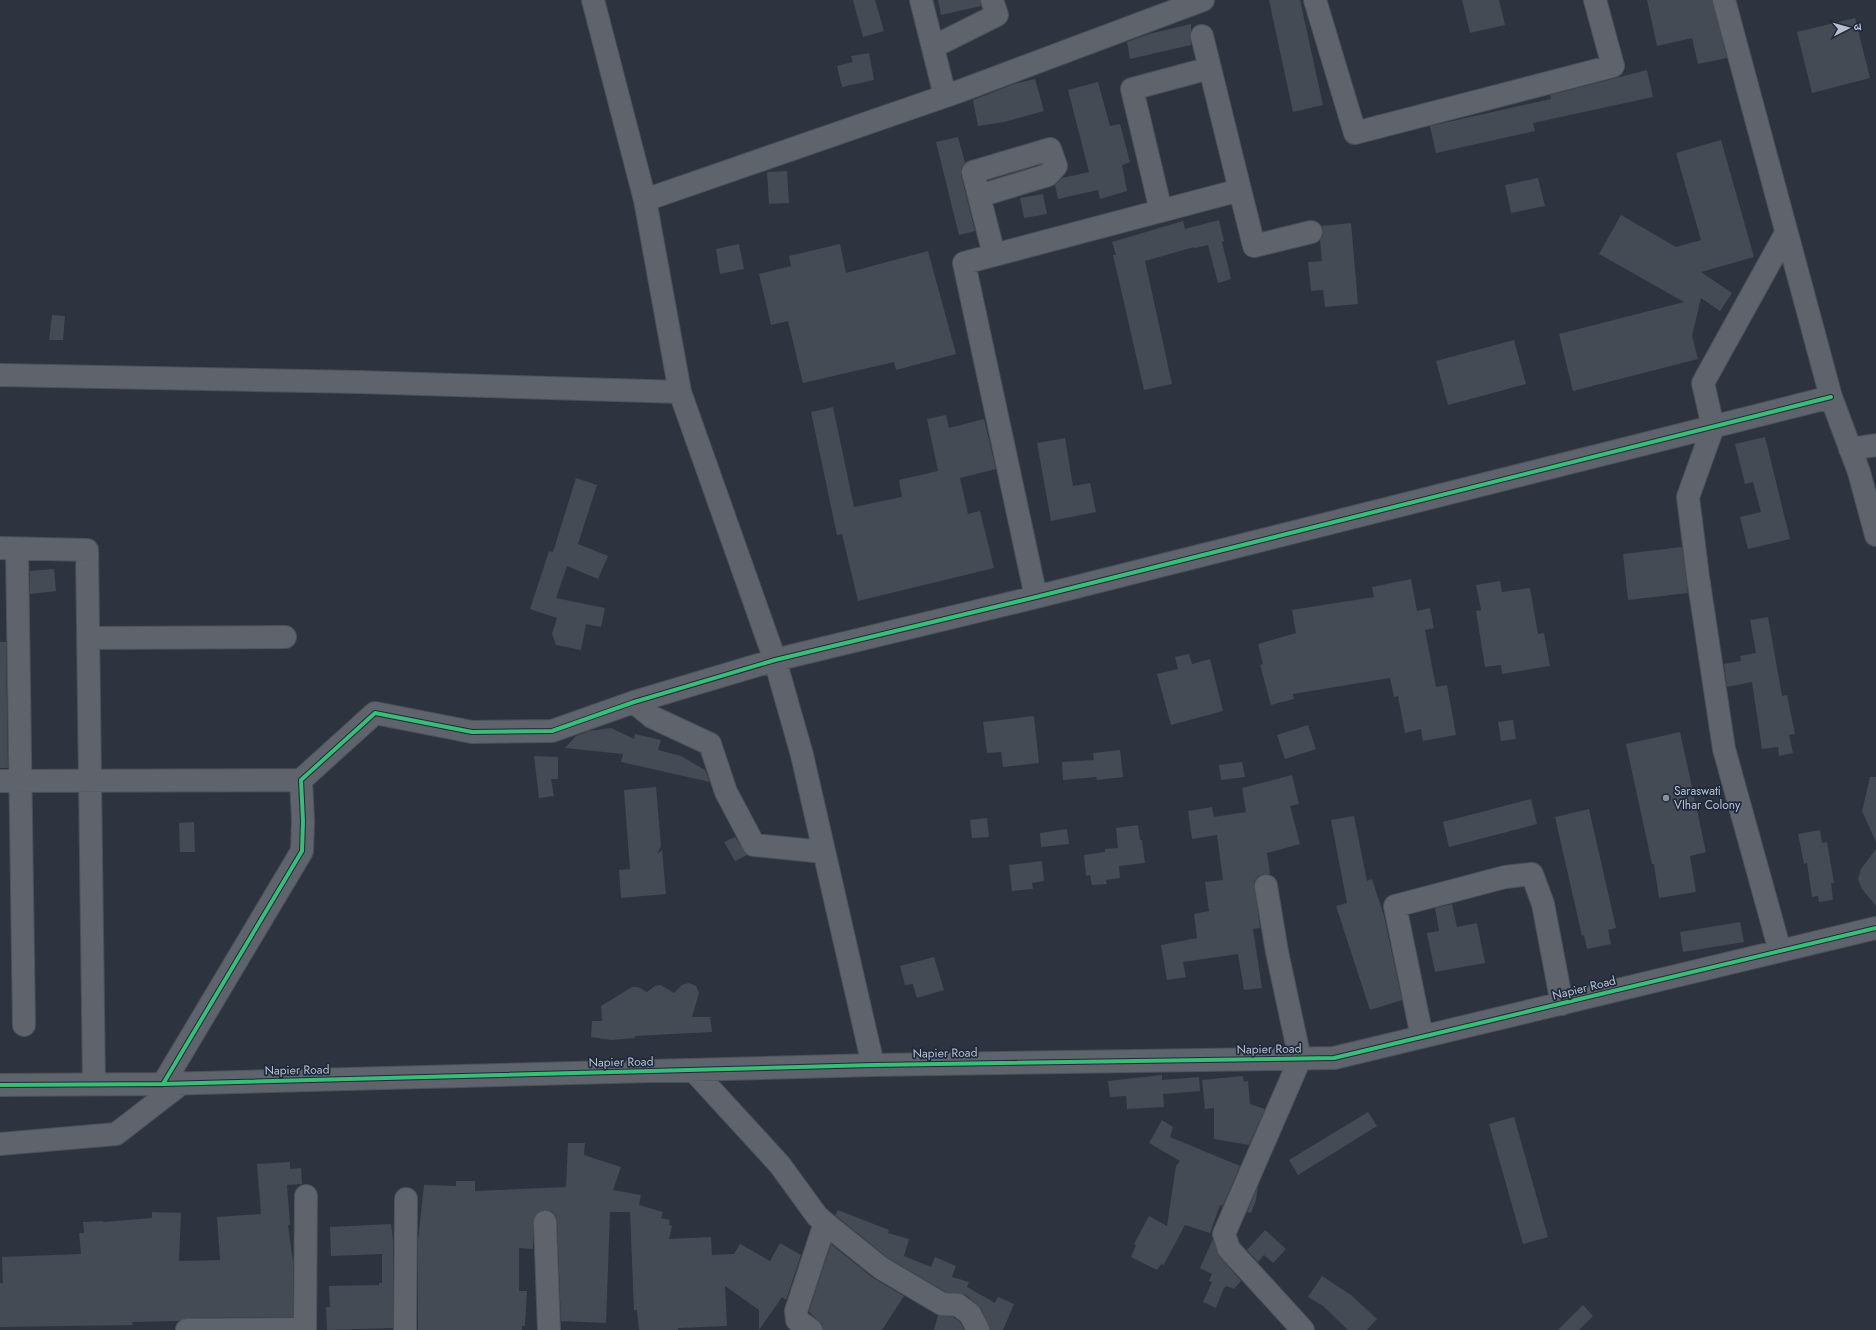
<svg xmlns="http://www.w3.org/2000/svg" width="1876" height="1330" viewBox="0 0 1876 1330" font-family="Jost,'Noto Sans Devanagari',sans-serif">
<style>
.building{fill:#454b54}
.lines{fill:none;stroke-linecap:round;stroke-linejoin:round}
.minor-casing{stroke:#4c5059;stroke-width:24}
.minor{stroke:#5e636c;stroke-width:22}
.cycleway-casing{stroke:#1e293b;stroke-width:6}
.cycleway{stroke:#3abd76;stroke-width:4}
.poi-dot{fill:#878f9d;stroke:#1e293b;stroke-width:1.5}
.labels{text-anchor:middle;stroke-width:3.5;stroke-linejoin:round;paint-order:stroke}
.poi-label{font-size:12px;fill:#b8c0cf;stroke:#1e293b;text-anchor:start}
.street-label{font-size:12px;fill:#b8c0cf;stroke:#1e293b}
</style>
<rect width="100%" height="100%" fill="#2d343f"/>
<path class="building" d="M 853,0 L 875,0 L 884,31 L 863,37 Z
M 938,0 L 980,0 L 981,6 L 941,15 Z
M 1269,0 L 1300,0 L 1323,105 L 1293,112 Z
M 1462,0 L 1499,0 L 1505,25 L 1470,33 Z
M 1647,0 L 1712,0 L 1727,58 L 1698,64 L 1692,38 L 1657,46 Z
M 1855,18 L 1870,78 L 1812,93 L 1797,32 Z
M 1191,24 L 1191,45 L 1130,59 L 1127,42 L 1149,34 Z
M 869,53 L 874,80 L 842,87 L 837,66 L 853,62 L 851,56 Z
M 1647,70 L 1653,97 L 1533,123 L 1535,131 L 1436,153 L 1430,126 L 1551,99 L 1550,95 Z
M 1035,79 L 1044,111 L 1004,122 L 978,126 L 973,100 L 1014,84 Z
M 1098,82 L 1110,126 L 1120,124 L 1130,162 L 1122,165 L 1127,191 L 1100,199 L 1098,190 L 1058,199 L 1055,185 L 1062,178 L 1089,172 L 1068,90 Z
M 958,137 L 965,163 L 961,168 L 961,175 L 975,231 L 959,235 L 936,142 Z
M 1721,140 L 1754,257 L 1701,272 L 1732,293 L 1720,311 L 1701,298 L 1692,336 L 1698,359 L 1573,391 L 1559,334 L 1684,302 L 1599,254 L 1621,215 L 1676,247 L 1701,240 L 1676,153 Z
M 787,171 L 789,203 L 769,204 L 767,172 Z
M 1538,178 L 1545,206 L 1511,213 L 1505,185 Z
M 1043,194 L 1047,214 L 1024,218 L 1020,198 Z
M 1219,220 L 1224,241 L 1222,242 L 1231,279 L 1218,283 L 1208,245 L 1195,248 L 1194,247 L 1145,261 L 1172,384 L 1144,390 L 1113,255 L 1116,255 L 1112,242 L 1183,221 L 1185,229 Z
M 1351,223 L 1358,304 L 1325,307 L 1323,290 L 1311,291 L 1308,262 L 1322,261 L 1320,240 L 1323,236 L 1323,229 L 1322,226 Z
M 739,244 L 744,269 L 720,274 L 716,249 Z
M 840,244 L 846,273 L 928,251 L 956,354 L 896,370 L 894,362 L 803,383 L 788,321 L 771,325 L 759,274 L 791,266 L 789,256 Z
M 52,315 L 65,316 L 63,340 L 49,340 Z
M 1514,340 L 1526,384 L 1448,405 L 1436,361 Z
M 833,407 L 854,507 L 902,497 L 899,480 L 938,471 L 927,419 L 946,415 L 949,428 L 984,419 L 996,469 L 960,478 L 968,514 L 980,511 L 994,568 L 858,601 L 842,534 L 837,535 L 811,412 Z
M 1765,437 L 1790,539 L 1748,549 L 1740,517 L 1761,512 L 1753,482 L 1745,484 L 1735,444 Z
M 1065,438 L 1073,486 L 1090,483 L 1096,512 L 1051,521 L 1037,443 Z
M 576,478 L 597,485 L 578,544 L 608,556 L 598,579 L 567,566 L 556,598 L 605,608 L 601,627 L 586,624 L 581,650 L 556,645 L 552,634 L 557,618 L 530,609 L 549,551 L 553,552 Z
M 1682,547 L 1688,593 L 1628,600 L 1623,554 Z
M 54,569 L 56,591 L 30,594 L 30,571 Z
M 1411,579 L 1417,611 L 1430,608 L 1434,628 L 1425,630 L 1436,687 L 1447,685 L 1456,735 L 1423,741 L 1421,729 L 1405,733 L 1398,696 L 1394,697 L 1390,678 L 1293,694 L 1294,699 L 1271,705 L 1260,665 L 1263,664 L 1258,644 L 1296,633 L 1292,610 L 1374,597 L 1372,587 Z
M 1500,581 L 1502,592 L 1530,588 L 1538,634 L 1544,633 L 1550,666 L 1502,674 L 1501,665 L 1485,667 L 1476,611 L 1481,610 L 1476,585 Z
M 1768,617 L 1782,696 L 1787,695 L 1795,734 L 1789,735 L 1793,753 L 1779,756 L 1778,747 L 1762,749 L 1752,682 L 1727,687 L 1724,664 L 1741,661 L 1740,656 L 1756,653 L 1750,620 Z
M 0,642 L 6,642 L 8,768 L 0,768 Z
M 1189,654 L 1192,664 L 1210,659 L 1223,711 L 1171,725 L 1157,674 L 1178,669 L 1175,657 Z
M 1034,716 L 1039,763 L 1003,767 L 1001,752 L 987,753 L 983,722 Z
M 1513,720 L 1516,739 L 1501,741 L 1498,722 Z
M 1308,725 L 1316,749 L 1285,759 L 1277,735 Z
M 611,728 L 634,739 L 635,734 L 661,740 L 658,750 L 681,756 L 705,770 L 710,782 L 621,762 L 623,754 L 565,748 L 576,736 L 589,731 Z
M 1680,732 L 1706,852 L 1690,856 L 1696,892 L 1659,898 L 1654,864 L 1652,864 L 1626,744 Z
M 1120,750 L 1123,777 L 1097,780 L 1096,777 L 1063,780 L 1062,762 L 1094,760 L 1093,753 Z
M 534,756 L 558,757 L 558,779 L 551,779 L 554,796 L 539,798 Z
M 1242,762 L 1245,777 L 1221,780 L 1219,765 Z
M 1292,775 L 1299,804 L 1290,806 L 1300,844 L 1267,853 L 1270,874 L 1264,874 L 1258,876 L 1254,882 L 1260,928 L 1253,929 L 1262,988 L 1244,990 L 1238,954 L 1183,962 L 1186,977 L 1167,980 L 1161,945 L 1197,938 L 1194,914 L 1209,911 L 1205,882 L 1223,880 L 1217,835 L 1192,839 L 1188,811 L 1212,807 L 1214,817 L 1246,812 L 1242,788 Z
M 1870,777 L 1876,777 L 1876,842 L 1862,811 Z
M 656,787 L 661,846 L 657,854 L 662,850 L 666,894 L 621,898 L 619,870 L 630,869 L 624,790 Z
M 1531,799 L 1537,824 L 1449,847 L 1443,822 Z
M 1589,809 L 1616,928 L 1608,930 L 1611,944 L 1587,949 L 1584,935 L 1582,936 L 1555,817 Z
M 1354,816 L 1367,881 L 1372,879 L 1384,916 L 1402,1000 L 1370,1010 L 1336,906 L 1347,903 L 1331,820 Z
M 987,818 L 989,837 L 972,838 L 970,820 Z
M 194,822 L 195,852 L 180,852 L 179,823 Z
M 1138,825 L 1140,840 L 1142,840 L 1145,863 L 1119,866 L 1120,878 L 1106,880 L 1107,884 L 1092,885 L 1090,875 L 1086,876 L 1084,855 L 1105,852 L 1105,849 L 1118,848 L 1116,828 Z
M 1067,829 L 1069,844 L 1041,847 L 1040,833 Z
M 1820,830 L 1822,843 L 1827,842 L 1834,883 L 1831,883 L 1833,900 L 1819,902 L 1818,896 L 1812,897 L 1807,863 L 1804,864 L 1798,834 Z
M 735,837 L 747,855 L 735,861 L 724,842 Z
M 1876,849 L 1876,906 L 1862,889 L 1858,879 L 1861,869 Z
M 1042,861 L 1044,881 L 1032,883 L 1033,889 L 1012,891 L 1009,865 Z
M 1452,904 L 1457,927 L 1477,923 L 1485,963 L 1435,972 L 1427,933 L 1439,931 L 1435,908 Z
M 1740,922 L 1744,942 L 1683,952 L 1680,932 Z
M 934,957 L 944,990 L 917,998 L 913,984 L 905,985 L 900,966 Z
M 689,983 L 696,986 L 699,993 L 692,1017 L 710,1017 L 712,1032 L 635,1036 L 635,1038 L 611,1040 L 591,1037 L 592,1021 L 602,1021 L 601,1006 L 632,987 L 638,987 L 647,992 L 655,986 L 661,985 L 674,993 L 682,985 Z
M 1162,1075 L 1162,1080 L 1199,1077 L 1200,1091 L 1163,1094 L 1164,1107 L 1127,1109 L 1126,1096 L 1110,1097 L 1108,1081 Z
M 1243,1076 L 1244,1082 L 1248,1081 L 1250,1104 L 1265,1109 L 1249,1145 L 1214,1139 L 1214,1108 L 1205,1109 L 1202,1080 Z
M 1368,1112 L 1377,1126 L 1298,1175 L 1289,1160 Z
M 1514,1117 L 1548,1237 L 1523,1244 L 1489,1124 Z
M 1162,1120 L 1173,1127 L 1170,1137 L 1240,1166 L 1224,1203 L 1222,1206 L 1220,1205 L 1210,1233 L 1185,1225 L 1163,1266 L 1162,1263 L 1157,1270 L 1131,1257 L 1136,1245 L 1134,1244 L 1149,1216 L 1167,1226 L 1176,1166 L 1180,1161 L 1149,1143 Z
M 568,1143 L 585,1143 L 584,1155 L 621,1167 L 613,1190 L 641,1195 L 639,1205 L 663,1212 L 661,1218 L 670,1220 L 669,1225 L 672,1226 L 669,1239 L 711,1237 L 712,1255 L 734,1254 L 740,1244 L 770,1261 L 780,1243 L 801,1255 L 786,1300 L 782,1297 L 759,1330 L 759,1310 L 725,1286 L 727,1326 L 678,1328 L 678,1330 L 639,1330 L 637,1310 L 634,1310 L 630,1212 L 610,1212 L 606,1323 L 561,1321 L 557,1222 L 556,1216 L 551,1211 L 544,1210 L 538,1212 L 534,1217 L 533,1249 L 519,1248 L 519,1291 L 527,1291 L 525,1326 L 522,1326 L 522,1330 L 418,1330 L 418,1241 L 424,1185 L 456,1186 L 456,1181 L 475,1181 L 475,1191 L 566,1187 Z
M 290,1162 L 290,1169 L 301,1168 L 302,1184 L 287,1185 L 290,1225 L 288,1225 L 293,1262 L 293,1317 L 187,1318 L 179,1321 L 132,1322 L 133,1325 L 0,1327 L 0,1283 L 3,1283 L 2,1257 L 81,1254 L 79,1233 L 84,1233 L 83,1222 L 103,1221 L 103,1222 L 152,1218 L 152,1212 L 181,1213 L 179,1261 L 220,1260 L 217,1217 L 261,1214 L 257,1164 Z
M 1258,1186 L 1256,1200 L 1251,1213 L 1247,1212 Z
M 838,1210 L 889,1230 L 888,1233 L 909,1239 L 904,1256 L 931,1267 L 935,1257 L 956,1266 L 952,1277 L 969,1282 L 967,1287 L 995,1303 L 998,1297 L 1014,1304 L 1003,1330 L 990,1330 L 981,1308 L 966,1295 L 946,1292 L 888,1258 L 835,1215 Z
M 391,1224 L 393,1241 L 393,1328 L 327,1330 L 326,1307 L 330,1307 L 329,1286 L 379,1285 L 379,1283 L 382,1283 L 382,1254 L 331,1256 L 330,1227 Z
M 1265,1230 L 1286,1249 L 1273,1263 L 1264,1255 L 1258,1262 L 1247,1250 Z
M 1213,1239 L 1220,1257 L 1241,1281 L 1234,1289 L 1227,1286 L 1224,1288 L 1216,1308 L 1203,1302 L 1212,1282 L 1209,1281 L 1212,1274 L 1200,1268 Z
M 831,1244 L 873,1278 L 904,1296 L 882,1330 L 823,1330 L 822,1324 L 811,1314 L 809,1311 Z
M 1322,1276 L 1351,1295 L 1377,1319 L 1367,1330 L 1348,1330 L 1323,1306 L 1308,1297 Z
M 1583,1305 L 1593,1316 L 1579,1330 L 1558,1330 Z
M 938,1315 L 953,1317 L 960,1322 L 964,1330 L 934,1330 Z"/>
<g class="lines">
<g class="minor-casing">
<path id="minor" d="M 593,0 L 645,200 L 680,392 L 775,660 L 802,755 L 873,1065
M 921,0 L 945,96
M 1315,0 L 1355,133 L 1613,66 L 1595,0
M 1724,0 L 1831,397 L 1859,472 L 1876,535
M 1202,36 L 1240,190
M 933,47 L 997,15 L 992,0
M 979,196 L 1048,175 L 1056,166 L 1050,149 L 973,172 L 994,255
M 645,200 L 960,91 L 1203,0
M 1161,211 L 1132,89 L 1210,68
M 0,375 L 358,382 L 680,392
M 1850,449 L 1876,445
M 0,548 L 87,550 L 94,1084
M 17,549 L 24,1025
M 1036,597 L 964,263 L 1240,190 L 1254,246 L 1311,232
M 89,638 L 285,637
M 634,702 L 652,717 L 710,744 L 726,792 L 754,845 L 824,852
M 0,781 L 301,780
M 1266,886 L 1277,952 L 1300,1059 L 1224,1234 L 1229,1249 L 1303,1330
M 1780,951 L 1724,749 L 1698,577 L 1688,497 L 1713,427 L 1703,383 L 1786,233
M 1422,1037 L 1395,906 L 1505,877 L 1532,874 L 1543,904 L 1562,1004
M 693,1070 L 780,1165 L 817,1216 L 825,1223 L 881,1268 L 942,1304 L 958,1305 L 970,1314 L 978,1330
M 163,1084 L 302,851 L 303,821 L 301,780 L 375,713 L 472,732 L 552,731 L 634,702 L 775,660 L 1036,597 L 1831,397
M 0,1085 L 163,1084 L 873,1065 L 1334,1058 L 1876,928
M 0,1144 L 116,1134 L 182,1083
M 545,1222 L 549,1330
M 187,1330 L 305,1329
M 305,1330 L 306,1196
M 405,1330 L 406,1199
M 811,1330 L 797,1320 L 796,1311 L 825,1223"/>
</g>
<use href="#minor" class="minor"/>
<g class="cycleway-casing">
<path id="cycleway" d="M 163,1084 L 302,851 L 303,821 L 301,780 L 375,713 L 472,732 L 552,731 L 634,702 L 775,660 L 1036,597 L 1831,397
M 0,1085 L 163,1084 L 873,1065 L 1334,1058 L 1876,928"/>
</g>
<use href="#cycleway" class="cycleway"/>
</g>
<circle class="poi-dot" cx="1666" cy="798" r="4"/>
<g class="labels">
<g class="poi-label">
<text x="1674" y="795">Saraswati<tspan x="1674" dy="14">VIhar Colony</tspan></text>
</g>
<g class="street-label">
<text transform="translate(1584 988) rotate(-14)" y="4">Napier Road</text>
<text transform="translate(1269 1049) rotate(-1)" y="4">Napier Road</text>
<text transform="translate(945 1053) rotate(-1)" y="4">Napier Road</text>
<text transform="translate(621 1062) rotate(-1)" y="4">Napier Road</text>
<text transform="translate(297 1070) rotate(-1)" y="4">Napier Road</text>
</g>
</g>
<g transform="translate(1848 28) rotate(84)" stroke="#1e293b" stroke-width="3" paint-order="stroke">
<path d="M0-3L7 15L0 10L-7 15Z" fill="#b8c0cf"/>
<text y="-6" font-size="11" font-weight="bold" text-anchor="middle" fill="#b8c0cf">उ</text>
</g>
</svg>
